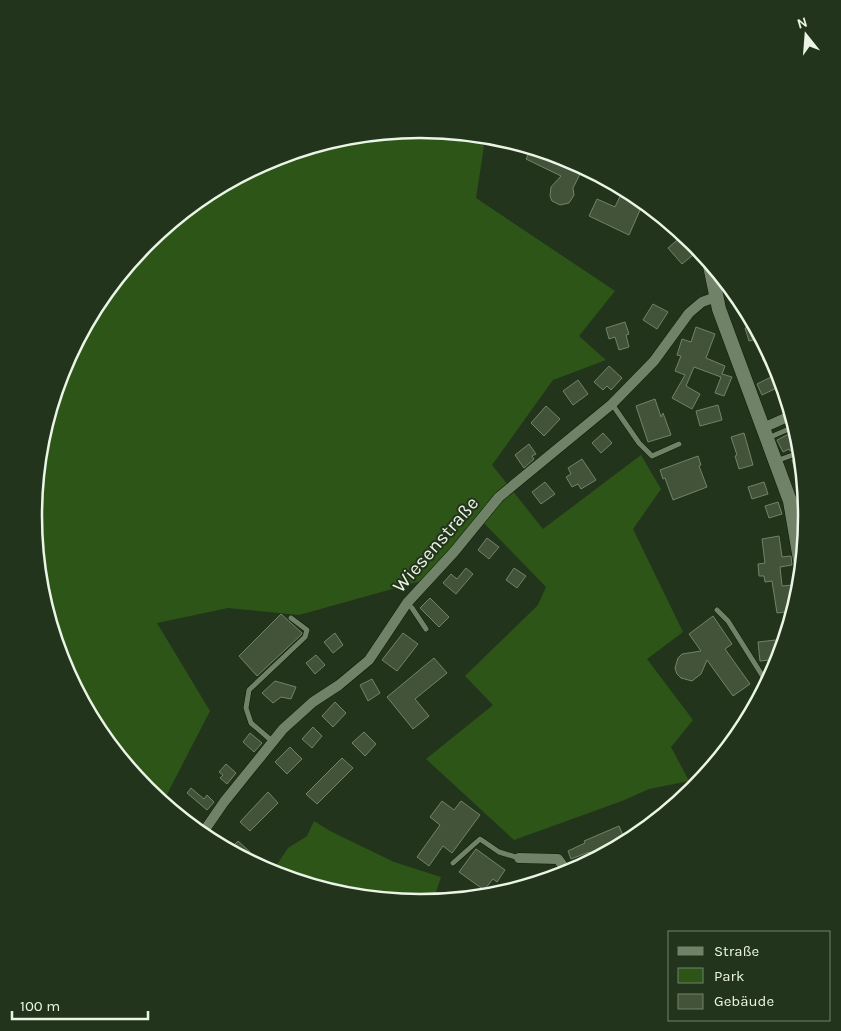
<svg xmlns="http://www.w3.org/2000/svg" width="841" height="1031" viewBox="0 0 841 1031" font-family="Karla,sans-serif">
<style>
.green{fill:#2d5518}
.building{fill:#42533a;stroke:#708468}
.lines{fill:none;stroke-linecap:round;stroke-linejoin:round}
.service-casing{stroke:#0c1b05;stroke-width:6}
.minor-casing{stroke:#0c1b05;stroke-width:11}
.tertiary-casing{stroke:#0c1b05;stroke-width:15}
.service{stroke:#708368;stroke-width:5}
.minor{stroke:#708368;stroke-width:10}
.tertiary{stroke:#708368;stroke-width:14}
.labels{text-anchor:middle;stroke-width:4;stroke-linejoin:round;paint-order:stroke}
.street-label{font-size:19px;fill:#ebf5e6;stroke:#23341c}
.rim{fill:none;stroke:#ebf5e6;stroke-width:2.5}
</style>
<rect width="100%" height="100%" fill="#23341c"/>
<path class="green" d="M 421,129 L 458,132 L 484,146 L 476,198 L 615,291 L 579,336 L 606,360 L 553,380 L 492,465 L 543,529 L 641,455 L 661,489 L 633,529 L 683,632 L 647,659 L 693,720 L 671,747 L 689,781 L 649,789 L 622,801 L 514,840 L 426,759 L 493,705 L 465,676 L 538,605 L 546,587 L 480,519 L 421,581 L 299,615 L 228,608 L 157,623 L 210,711 L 163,802 L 147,789 L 99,730 L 63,663 L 41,591 L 34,515 L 41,440 L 63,367 L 99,300 L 147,242 L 206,194 L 273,158 L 345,136 Z
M 314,821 L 330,831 L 394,862 L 441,877 L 433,901 L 420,902 L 345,895 L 272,872 L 288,848 L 307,836 Z"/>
<path class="building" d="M 531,149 L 540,153 L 542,150 L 569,158 L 584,166 L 573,188 L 574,195 L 569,203 L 560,205 L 552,201 L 550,196 L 551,187 L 561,176 L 526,159 Z
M 624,188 L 644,201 L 629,235 L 589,216 L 597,199 L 615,207 Z
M 683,235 L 695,248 L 690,252 L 693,255 L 682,264 L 668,248 Z
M 653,304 L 668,312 L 657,329 L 643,320 Z
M 625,322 L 629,334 L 626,335 L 629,347 L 619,350 L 615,337 L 609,339 L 606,328 Z
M 755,325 L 761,338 L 749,341 L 745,328 Z
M 696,327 L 715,334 L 706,358 L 725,366 L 722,374 L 732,377 L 724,396 L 715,393 L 721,377 L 694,367 L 686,386 L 700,394 L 692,409 L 672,398 L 685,375 L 675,371 L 681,356 L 677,355 L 682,339 L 691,342 Z
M 770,353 L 778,368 L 783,385 L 762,395 L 757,384 L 775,375 L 762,359 Z
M 609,366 L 622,378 L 611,390 L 607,386 L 603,390 L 594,382 Z
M 578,380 L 588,394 L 573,405 L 563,391 Z
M 655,399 L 661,417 L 663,413 L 671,435 L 648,442 L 636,406 Z
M 718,405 L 722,420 L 700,426 L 696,411 Z
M 546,406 L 560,419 L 544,436 L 531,423 Z
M 797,430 L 800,440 L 800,443 L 798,444 L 799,448 L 790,451 L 789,449 L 783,452 L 777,440 Z
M 603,433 L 612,443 L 601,453 L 592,443 Z
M 744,433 L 753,465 L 739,469 L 735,456 L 737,455 L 731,437 Z
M 529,444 L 536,454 L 532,456 L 534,459 L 524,468 L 515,455 Z
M 698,456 L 701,465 L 699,466 L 707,487 L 673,500 L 665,478 L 663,479 L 660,470 Z
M 801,456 L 805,488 L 801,489 L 792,460 Z
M 582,459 L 596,480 L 581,489 L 578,484 L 572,487 L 566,477 L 571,474 L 568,468 Z
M 545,482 L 555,494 L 541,504 L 532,492 Z
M 764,482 L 768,494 L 752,499 L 748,487 Z
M 805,488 L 807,516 L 807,523 L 804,524 L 796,490 Z
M 778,502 L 782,514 L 769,518 L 765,506 Z
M 779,536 L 782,557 L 791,556 L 792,565 L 780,567 L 782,586 L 793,585 L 796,605 L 794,611 L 777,613 L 772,581 L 765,582 L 764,576 L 759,576 L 758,564 L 765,563 L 762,539 Z
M 487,538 L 499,547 L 489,559 L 478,550 Z
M 466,568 L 473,574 L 456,594 L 443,583 L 451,574 L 457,579 Z
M 514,568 L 526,576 L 517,588 L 506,580 Z
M 430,598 L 449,617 L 439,627 L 420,608 Z
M 281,614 L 302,633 L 301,635 L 257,676 L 239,656 Z
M 713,616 L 732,644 L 725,649 L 750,684 L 733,696 L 707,660 L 701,674 L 692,681 L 681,678 L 677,674 L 675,668 L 678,658 L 682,654 L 701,651 L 689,634 Z
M 335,633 L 343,645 L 333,653 L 324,642 Z
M 403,633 L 418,644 L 397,671 L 382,660 Z
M 785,639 L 779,659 L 760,661 L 758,642 Z
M 316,655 L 325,665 L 315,674 L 306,663 Z
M 434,658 L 447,673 L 415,699 L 429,716 L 413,729 L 387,697 Z
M 372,679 L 380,693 L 368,701 L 360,685 Z
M 275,681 L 296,687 L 291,699 L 281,697 L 273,703 L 262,693 Z
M 335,702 L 346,713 L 333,727 L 322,716 Z
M 313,727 L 322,736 L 312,748 L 302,739 Z
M 364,732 L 376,744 L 365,756 L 352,743 Z
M 250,733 L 262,743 L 254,752 L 243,742 Z
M 290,747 L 302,759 L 287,774 L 275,762 Z
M 342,758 L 353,768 L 317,804 L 306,794 Z
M 226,764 L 236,773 L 227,784 L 220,778 L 223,775 L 219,772 Z
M 191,788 L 204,799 L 207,795 L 214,802 L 207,810 L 187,793 Z
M 268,792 L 278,803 L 250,831 L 240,822 Z
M 442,801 L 454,810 L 461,801 L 480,815 L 452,853 L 443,846 L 429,866 L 417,857 L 440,825 L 430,817 Z
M 619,826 L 626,842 L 610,851 L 609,848 L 590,855 L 589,852 L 571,859 L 568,851 L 585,843 L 584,841 Z
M 238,841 L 250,852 L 244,858 L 229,850 Z
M 476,849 L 505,870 L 497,882 L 493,879 L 484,890 L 459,872 Z"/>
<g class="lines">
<g class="service-casing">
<path id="service" d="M 612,404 L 639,443 L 652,456 L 679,444
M 768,438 L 796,426
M 776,461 L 801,452
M 407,603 L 412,608 L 426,629
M 717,610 L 728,621 L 767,683
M 272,741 L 251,723 L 246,708 L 249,690 L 305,637 L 307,630 L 291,618
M 453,863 L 480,839 L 499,852 L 519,858"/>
</g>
<g class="minor-casing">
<path id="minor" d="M 763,428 L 792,415
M 202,834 L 224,802 L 283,729 L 313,702 L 339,685 L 369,660 L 407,603 L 454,552 L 499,497 L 612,404 L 654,361 L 689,313 L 702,302 L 716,297
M 519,858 L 558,859 L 568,873"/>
</g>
<g class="tertiary-casing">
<path id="tertiary" d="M 709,261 L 719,309 L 790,501 L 802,571"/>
</g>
<use href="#service" class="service"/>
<use href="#minor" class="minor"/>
<use href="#tertiary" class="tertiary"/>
</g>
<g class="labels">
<g class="street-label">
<text transform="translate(435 544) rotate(-49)" y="7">Wiesenstraße</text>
</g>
</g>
<path d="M0 0H841V1031H0ZM42 516a378 378 0 1 1 756 0a378 378 0 1 1-756 0Z" fill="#23341c" fill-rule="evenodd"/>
<path class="rim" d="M42 516a378 378 0 1 1 756 0a378 378 0 1 1-756 0Z"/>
<rect x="668" y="931" width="162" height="90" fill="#23341c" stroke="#73816d"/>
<rect x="678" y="947" width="25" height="8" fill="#708368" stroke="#73816d"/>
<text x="714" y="956" font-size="15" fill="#ebf5e6">Straße</text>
<rect x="678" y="968" width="25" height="15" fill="#2d5518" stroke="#73816d"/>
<text x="714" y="981" font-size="15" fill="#ebf5e6">Park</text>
<rect x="678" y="994" width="25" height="15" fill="#42533a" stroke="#73816d"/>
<text x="714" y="1006" font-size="15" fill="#ebf5e6">Gebäude</text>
<g transform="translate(806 35) rotate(343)" stroke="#23341c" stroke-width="4" paint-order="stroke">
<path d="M0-4L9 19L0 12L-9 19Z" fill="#ebf5e6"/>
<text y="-8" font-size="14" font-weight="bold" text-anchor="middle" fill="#ebf5e6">N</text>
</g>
<path d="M12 1011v8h136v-8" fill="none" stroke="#ebf5e6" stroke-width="2.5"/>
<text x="20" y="1011" font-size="15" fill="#ebf5e6" stroke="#23341c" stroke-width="4" paint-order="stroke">100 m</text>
</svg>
